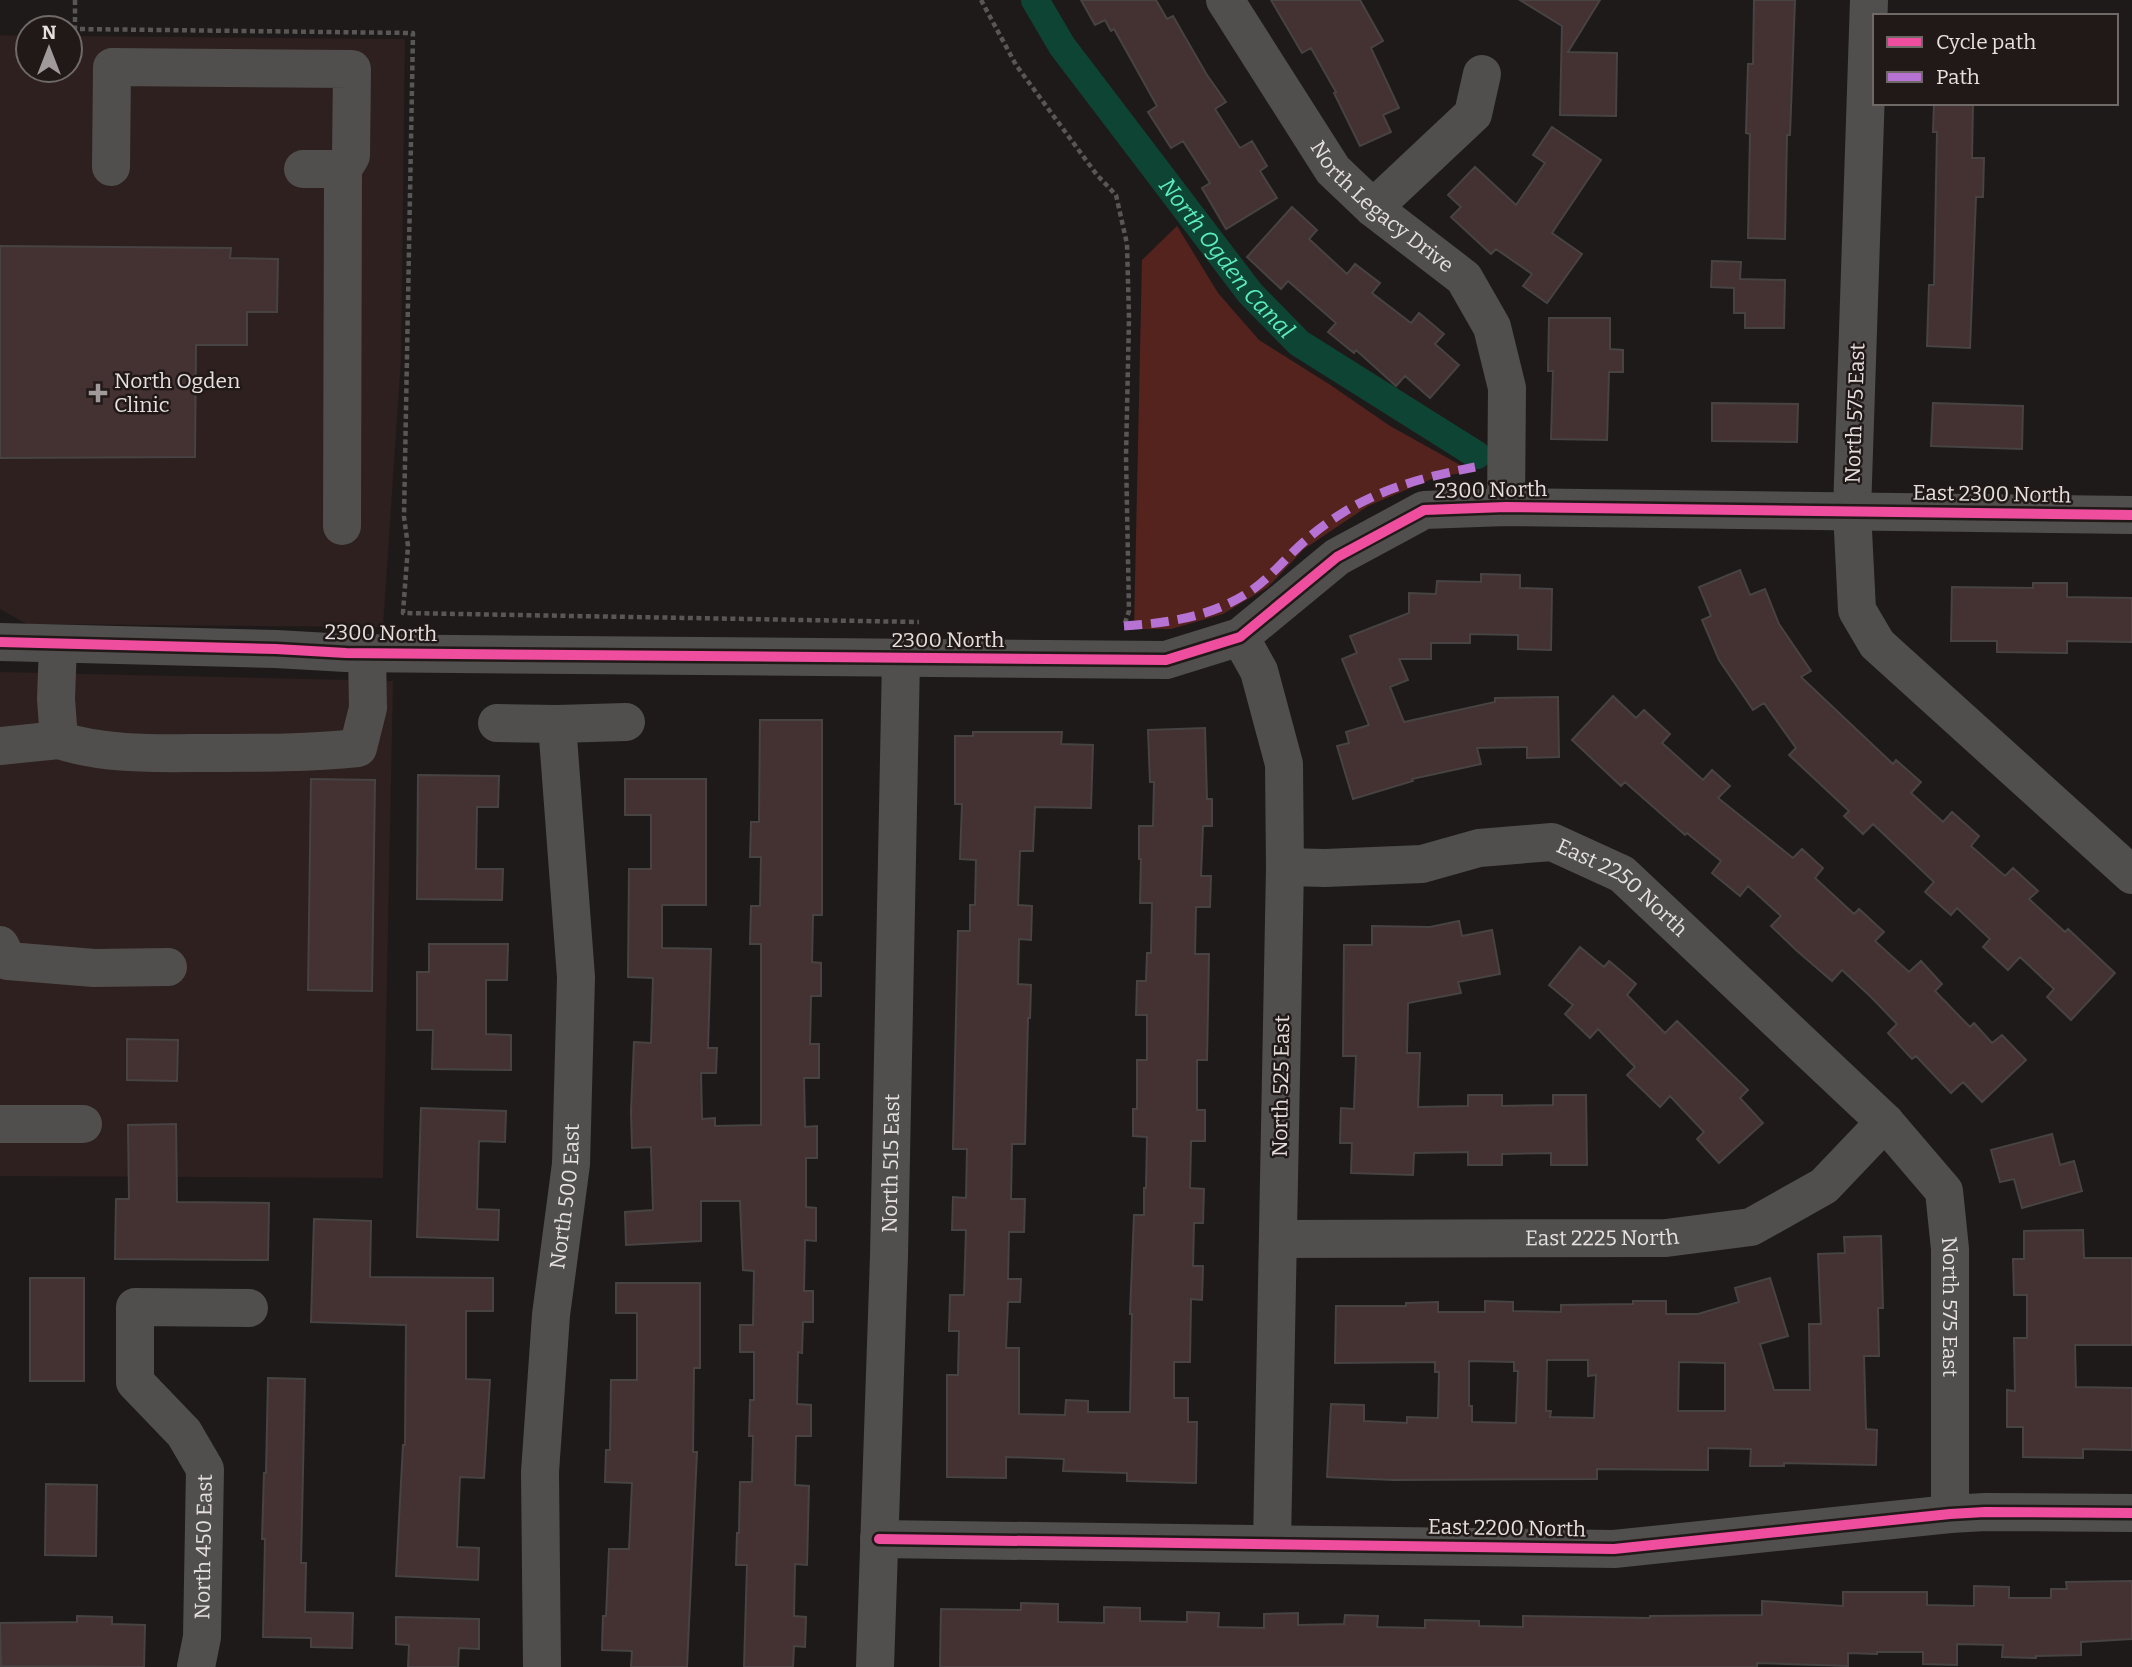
<svg xmlns="http://www.w3.org/2000/svg" width="2132" height="1667" viewBox="0 0 2132 1667" font-family="Bitter,serif">
<style>
.built{fill:#2d201e}
.green{fill:#55231e}
.lines{fill:none;stroke-linecap:round;stroke-linejoin:round}
.canal{stroke:#0e4434;stroke-width:28}
.building{fill:#433231;stroke:#474343;stroke-width:2;fill-rule:evenodd}
.path{stroke:#595656;stroke-width:4.5;stroke-dasharray:5 3.5;stroke-linecap:butt}
.minor{stroke:#514e4e;stroke-width:38}
.quiet{stroke:#b673d3;stroke-width:9;stroke-dasharray:18 9;stroke-linecap:butt}
.cycleway-casing{stroke:#211918;stroke-width:15}
.cycleway{stroke:#ef4d9e;stroke-width:10}
.poi-dot{fill:#a09b9a;stroke:#211918;stroke-width:2.5}
.labels{text-anchor:middle;stroke-width:5;stroke-linejoin:round;paint-order:stroke}
.street-label{font-size:21px;fill:#e5e0df;stroke:#211918}
.poi-label{font-size:21px;fill:#e5e0df;stroke:#211918;text-anchor:start}
.water-label{font-size:23px;font-style:italic;fill:#5bebbe;stroke:#211918}
</style>
<rect width="100%" height="100%" fill="#1f1a1a"/>
<path class="built" d="M 0,35 L 28,36 L 28,70 L 70,70 L 70,36 L 405,39 L 401,359 L 383,627 L 27,624 L 0,609 Z
M 0,672 L 393,681 L 383,1178 L 0,1176 Z"/>
<path class="green" d="M 1177,226 L 1218,293 L 1259,340 L 1329,384 L 1390,426 L 1471,471 L 1434,478 L 1368,506 L 1304,549 L 1268,587 L 1223,614 L 1171,629 L 1134,629 L 1142,260 Z"/>
<g class="lines">
<path class="canal" id="s1" d="M 1035,0 L 1062,46 L 1250,293 L 1299,343 L 1477,455"/>
</g>
<path class="building" d="M 1081,0 L 1156,0 L 1167,19 L 1173,16 L 1207,75 L 1226,102 L 1215,109 L 1240,148 L 1252,141 L 1267,166 L 1260,171 L 1277,198 L 1226,229 L 1202,188 L 1210,183 L 1183,141 L 1171,148 L 1148,112 L 1157,106 L 1114,29 L 1111,31 L 1105,20 L 1095,25 Z
M 1271,0 L 1360,0 L 1383,41 L 1371,48 L 1399,108 L 1383,115 L 1391,132 L 1360,146 L 1334,93 L 1336,92 L 1311,48 L 1302,53 Z
M 1520,0 L 1600,0 L 1568,52 L 1617,53 L 1616,116 L 1560,115 L 1562,26 Z
M 1754,0 L 1795,0 L 1790,135 L 1787,135 L 1785,239 L 1748,238 L 1750,134 L 1746,133 L 1748,64 L 1753,64 Z
M 1934,103 L 1973,103 L 1972,158 L 1984,158 L 1983,197 L 1976,197 L 1970,348 L 1927,346 L 1929,285 L 1934,285 L 1937,132 L 1933,132 Z
M 1552,127 L 1601,160 L 1552,233 L 1582,254 L 1547,303 L 1523,286 L 1532,274 L 1496,249 L 1491,254 L 1451,217 L 1461,207 L 1448,195 L 1475,167 L 1516,205 L 1545,163 L 1533,155 Z
M 1292,207 L 1317,230 L 1309,239 L 1347,274 L 1355,264 L 1380,283 L 1372,293 L 1411,323 L 1419,313 L 1444,334 L 1435,344 L 1459,365 L 1430,398 L 1405,376 L 1396,386 L 1356,350 L 1354,353 L 1328,332 L 1336,323 L 1288,281 L 1281,289 L 1247,257 Z
M 0,246 L 231,248 L 230,258 L 278,259 L 277,312 L 247,312 L 247,345 L 196,345 L 195,457 L 0,458 Z
M 1712,261 L 1741,262 L 1740,279 L 1785,280 L 1784,328 L 1745,328 L 1745,313 L 1734,313 L 1734,288 L 1711,287 Z
M 1549,318 L 1610,318 L 1610,349 L 1623,350 L 1623,372 L 1609,372 L 1607,440 L 1551,439 L 1553,371 L 1548,371 Z
M 1712,403 L 1798,404 L 1797,442 L 1712,441 Z
M 1933,403 L 2023,406 L 2022,449 L 1931,446 Z
M 1740,570 L 1750,595 L 1765,589 L 1779,624 L 1811,671 L 1801,677 L 1893,764 L 1896,760 L 1921,782 L 1911,793 L 1943,822 L 1952,812 L 1979,836 L 1971,846 L 2005,876 L 2013,868 L 2038,891 L 2029,899 L 2065,932 L 2068,929 L 2115,973 L 2071,1020 L 2047,997 L 2054,989 L 2020,957 L 2008,970 L 1983,947 L 1990,939 L 1957,908 L 1951,915 L 1925,892 L 1934,882 L 1873,824 L 1863,834 L 1844,816 L 1849,811 L 1789,755 L 1796,748 L 1764,703 L 1753,710 L 1719,660 L 1702,620 L 1711,616 L 1699,587 Z
M 1481,574 L 1520,575 L 1520,588 L 1552,589 L 1551,650 L 1518,649 L 1518,635 L 1470,634 L 1470,643 L 1431,643 L 1431,659 L 1399,659 L 1408,680 L 1390,687 L 1404,722 L 1495,702 L 1495,698 L 1558,697 L 1559,757 L 1527,758 L 1527,747 L 1477,748 L 1481,764 L 1412,779 L 1413,781 L 1353,799 L 1337,746 L 1349,743 L 1346,732 L 1369,725 L 1342,659 L 1357,653 L 1350,636 L 1409,613 L 1409,593 L 1436,594 L 1437,581 L 1481,582 Z
M 2033,583 L 2067,583 L 2067,597 L 2132,598 L 2132,642 L 2067,641 L 2067,653 L 1997,652 L 1997,641 L 1951,641 L 1952,587 L 2033,588 Z
M 1613,696 L 1636,718 L 1644,710 L 1670,734 L 1662,743 L 1703,780 L 1712,770 L 1730,786 L 1718,798 L 1793,858 L 1802,849 L 1823,868 L 1815,878 L 1854,914 L 1859,909 L 1884,932 L 1875,941 L 1909,972 L 1921,961 L 1942,984 L 1935,991 L 1970,1027 L 1974,1023 L 1992,1043 L 2002,1035 L 2026,1060 L 1982,1102 L 1963,1082 L 1951,1093 L 1916,1056 L 1912,1059 L 1888,1033 L 1897,1024 L 1871,997 L 1842,970 L 1832,981 L 1796,950 L 1771,926 L 1781,916 L 1748,886 L 1740,896 L 1712,873 L 1721,861 L 1687,833 L 1685,835 L 1625,782 L 1621,786 L 1572,740 Z
M 760,720 L 822,720 L 822,915 L 813,915 L 812,962 L 821,963 L 821,996 L 811,996 L 810,1044 L 819,1044 L 819,1078 L 804,1078 L 805,1127 L 817,1126 L 817,1158 L 806,1158 L 806,1207 L 816,1208 L 816,1241 L 805,1240 L 804,1291 L 813,1291 L 813,1322 L 803,1322 L 802,1353 L 798,1352 L 797,1404 L 811,1405 L 811,1436 L 796,1436 L 795,1485 L 809,1486 L 807,1565 L 795,1564 L 794,1616 L 806,1617 L 805,1647 L 794,1646 L 793,1667 L 744,1667 L 747,1565 L 736,1565 L 737,1533 L 739,1533 L 740,1482 L 752,1482 L 753,1436 L 749,1436 L 750,1400 L 754,1400 L 754,1352 L 740,1352 L 740,1325 L 753,1325 L 754,1271 L 743,1270 L 740,1201 L 701,1201 L 701,1241 L 626,1245 L 625,1212 L 653,1210 L 651,1147 L 632,1148 L 631,1111 L 634,1042 L 651,1043 L 653,978 L 628,977 L 629,869 L 651,869 L 651,815 L 625,815 L 625,779 L 706,779 L 706,905 L 662,905 L 662,948 L 711,949 L 708,1048 L 717,1048 L 716,1073 L 701,1073 L 702,1119 L 715,1118 L 715,1126 L 761,1125 L 761,944 L 750,944 L 751,906 L 760,906 L 761,857 L 750,857 L 751,822 L 759,822 Z
M 1205,728 L 1207,799 L 1212,799 L 1212,826 L 1203,826 L 1201,876 L 1211,876 L 1210,907 L 1196,907 L 1195,954 L 1209,954 L 1207,1060 L 1197,1060 L 1197,1110 L 1205,1110 L 1205,1141 L 1191,1141 L 1190,1188 L 1204,1189 L 1203,1223 L 1194,1223 L 1193,1266 L 1203,1266 L 1202,1300 L 1191,1299 L 1190,1362 L 1174,1362 L 1174,1398 L 1188,1398 L 1188,1422 L 1197,1422 L 1196,1483 L 1127,1481 L 1127,1473 L 1063,1471 L 1064,1459 L 1006,1457 L 1006,1478 L 947,1477 L 947,1375 L 958,1375 L 959,1331 L 949,1331 L 950,1295 L 964,1295 L 966,1230 L 952,1230 L 953,1197 L 966,1198 L 967,1149 L 953,1149 L 958,931 L 970,931 L 970,905 L 975,905 L 976,860 L 960,859 L 962,804 L 955,804 L 955,736 L 973,736 L 973,732 L 1062,732 L 1061,744 L 1093,745 L 1091,808 L 1035,807 L 1033,851 L 1020,851 L 1018,905 L 1032,906 L 1031,940 L 1019,939 L 1018,984 L 1031,985 L 1030,1018 L 1028,1018 L 1025,1144 L 1012,1144 L 1011,1199 L 1025,1199 L 1024,1232 L 1009,1232 L 1008,1279 L 1021,1279 L 1020,1302 L 1008,1302 L 1006,1348 L 1019,1348 L 1019,1414 L 1065,1415 L 1066,1400 L 1088,1401 L 1088,1412 L 1130,1412 L 1132,1314 L 1130,1314 L 1134,1215 L 1144,1215 L 1144,1188 L 1146,1188 L 1147,1137 L 1133,1136 L 1133,1109 L 1137,1109 L 1137,1060 L 1147,1060 L 1147,1015 L 1136,1015 L 1137,981 L 1146,981 L 1147,953 L 1151,953 L 1152,903 L 1140,903 L 1141,859 L 1139,859 L 1139,826 L 1153,826 L 1154,782 L 1150,782 L 1148,730 Z
M 418,775 L 499,776 L 498,807 L 477,807 L 476,869 L 503,869 L 502,900 L 417,899 Z
M 311,779 L 375,780 L 372,991 L 308,990 Z
M 1459,921 L 1462,936 L 1492,930 L 1500,974 L 1458,982 L 1461,993 L 1408,1003 L 1407,1053 L 1420,1053 L 1418,1107 L 1468,1106 L 1468,1095 L 1502,1095 L 1502,1106 L 1553,1105 L 1553,1095 L 1586,1095 L 1587,1165 L 1551,1165 L 1551,1153 L 1502,1154 L 1502,1165 L 1468,1165 L 1468,1152 L 1414,1153 L 1413,1175 L 1351,1173 L 1352,1143 L 1340,1143 L 1341,1108 L 1354,1109 L 1356,1056 L 1343,1056 L 1344,945 L 1372,945 L 1372,926 L 1430,927 Z
M 429,944 L 508,944 L 507,980 L 486,980 L 486,1034 L 511,1035 L 511,1070 L 432,1069 L 433,1030 L 417,1030 L 417,972 L 429,972 Z
M 1580,947 L 1604,967 L 1609,961 L 1636,984 L 1627,995 L 1665,1033 L 1677,1021 L 1748,1090 L 1740,1098 L 1763,1123 L 1719,1163 L 1697,1139 L 1704,1132 L 1670,1096 L 1660,1107 L 1627,1075 L 1635,1067 L 1598,1029 L 1590,1038 L 1565,1014 L 1573,1005 L 1549,985 Z
M 127,1039 L 178,1040 L 177,1081 L 127,1080 Z
M 421,1108 L 506,1111 L 505,1142 L 479,1141 L 477,1209 L 499,1210 L 498,1240 L 417,1237 Z
M 176,1124 L 177,1202 L 269,1203 L 268,1260 L 115,1259 L 116,1199 L 129,1199 L 128,1125 Z
M 2052,1134 L 2060,1165 L 2074,1161 L 2082,1191 L 2022,1208 L 2014,1179 L 2000,1182 L 1991,1150 Z
M 314,1219 L 371,1221 L 370,1277 L 493,1278 L 493,1311 L 466,1311 L 466,1379 L 490,1380 L 484,1478 L 460,1477 L 457,1547 L 479,1548 L 478,1580 L 396,1576 L 403,1445 L 405,1445 L 406,1325 L 311,1322 Z
M 2083,1230 L 2084,1258 L 2132,1258 L 2132,1345 L 2075,1345 L 2076,1387 L 2132,1388 L 2132,1450 L 2083,1449 L 2083,1458 L 2023,1457 L 2023,1427 L 2007,1427 L 2007,1390 L 2015,1391 L 2014,1338 L 2027,1338 L 2027,1295 L 2014,1295 L 2013,1259 L 2024,1259 L 2024,1231 Z
M 1881,1236 L 1883,1308 L 1878,1308 L 1879,1356 L 1864,1356 L 1866,1429 L 1877,1430 L 1876,1465 L 1784,1463 L 1784,1466 L 1750,1466 L 1751,1449 L 1708,1448 L 1708,1470 L 1597,1469 L 1597,1479 L 1394,1480 L 1327,1477 L 1331,1404 L 1364,1405 L 1364,1421 L 1407,1423 L 1407,1417 L 1438,1418 L 1439,1372 L 1435,1372 L 1435,1362 L 1335,1363 L 1336,1306 L 1406,1306 L 1406,1303 L 1438,1302 L 1438,1312 L 1485,1312 L 1485,1301 L 1513,1302 L 1513,1311 L 1561,1312 L 1561,1305 L 1633,1304 L 1633,1301 L 1666,1301 L 1666,1314 L 1698,1314 L 1739,1302 L 1735,1288 L 1770,1278 L 1788,1336 L 1760,1344 L 1774,1390 L 1810,1390 L 1809,1324 L 1821,1324 L 1818,1254 L 1845,1253 L 1844,1237 ZM 1547,1360 L 1588,1360 L 1588,1376 L 1596,1375 L 1594,1418 L 1550,1417 L 1551,1411 L 1546,1411 ZM 1469,1361 L 1514,1362 L 1514,1371 L 1518,1371 L 1516,1423 L 1472,1422 L 1472,1406 L 1469,1406 ZM 1679,1362 L 1725,1363 L 1725,1411 L 1678,1411 Z
M 30,1278 L 84,1278 L 84,1381 L 30,1381 Z
M 616,1283 L 700,1283 L 700,1368 L 694,1368 L 693,1452 L 697,1452 L 687,1667 L 631,1667 L 632,1651 L 602,1650 L 603,1616 L 606,1616 L 609,1549 L 629,1549 L 632,1483 L 605,1482 L 606,1450 L 610,1450 L 611,1380 L 637,1380 L 637,1313 L 616,1313 Z
M 268,1378 L 305,1379 L 301,1563 L 306,1563 L 305,1612 L 353,1613 L 352,1648 L 311,1647 L 311,1638 L 263,1637 L 265,1539 L 262,1539 L 264,1473 L 266,1473 Z
M 46,1484 L 97,1485 L 96,1556 L 45,1555 Z
M 2132,1581 L 2132,1639 L 2081,1642 L 2081,1655 L 2036,1656 L 2036,1658 L 2002,1657 L 2003,1645 L 1957,1644 L 1957,1665 L 1923,1664 L 1923,1652 L 1877,1652 L 1877,1654 L 1848,1653 L 1848,1666 L 1757,1663 L 1757,1667 L 940,1667 L 941,1609 L 1021,1610 L 1021,1603 L 1058,1604 L 1058,1622 L 1104,1623 L 1104,1607 L 1140,1608 L 1140,1621 L 1187,1622 L 1187,1612 L 1219,1613 L 1218,1627 L 1264,1628 L 1264,1614 L 1298,1613 L 1298,1625 L 1344,1624 L 1345,1615 L 1378,1616 L 1377,1627 L 1425,1628 L 1425,1620 L 1479,1621 L 1479,1626 L 1523,1627 L 1523,1616 L 1650,1618 L 1650,1616 L 1762,1615 L 1762,1601 L 1843,1606 L 1843,1592 L 1927,1592 L 1927,1605 L 1974,1606 L 1974,1586 L 2009,1587 L 2009,1598 L 2051,1598 L 2051,1589 L 2067,1589 L 2066,1582 Z
M 77,1616 L 112,1617 L 112,1624 L 145,1625 L 144,1667 L 1,1666 L 0,1623 L 77,1622 Z
M 396,1617 L 479,1619 L 479,1649 L 459,1648 L 458,1667 L 408,1667 L 409,1645 L 396,1644 Z"/>
<g class="lines">
<path class="path" d="M 75,0 L 75,29 L 413,33 L 404,517 L 408,546 L 403,613 L 919,622
M 981,0 L 1016,65 L 1097,175 L 1116,195 L 1127,244 L 1129,318 L 1126,456 L 1129,611 L 1124,626"/>
<g class="minor">
<path id="s2" d="M 1225,0 L 1333,170 L 1373,208 L 1464,278 L 1492,327 L 1507,388 L 1506,507"/>
<path d="M 1869,0 L 1852,511 L 1857,610 L 1877,644 L 2132,875"/>
<path d="M 111,167 L 112,67 L 352,69 L 351,156 L 343,169"/>
<path d="M 303,169 L 343,169 L 342,526"/>
<path d="M 1373,208 L 1473,114 L 1482,74"/>
<path d="M 1240,637 L 1259,671 L 1284,764 L 1285,867 L 1272,1544"/>
<path d="M 0,642 L 276,649 L 346,653 L 1166,660 L 1240,637 L 1337,557 L 1424,510 L 1506,507 L 2132,515"/>
<path d="M 58,644 L 56,699 L 59,740 C 107,756 163,753 213,753 C 262,753 310,753 358,748 L 368,708 L 367,653"/>
<path d="M 497,723 L 557,724 L 626,722"/>
<path d="M 0,746 L 59,740"/>
<path id="s3" d="M 1285,867 L 1325,868 L 1422,864 L 1479,848 L 1552,842 L 1622,874 L 1885,1122 L 1944,1191 L 1950,1249 L 1950,1514"/>
<path d="M 0,945 L 8,961 L 94,968 L 168,967"/>
<path d="M 0,1124 L 83,1124"/>
<path id="s4" d="M 1278,1239 L 1666,1238 L 1751,1227 L 1824,1186 L 1885,1122"/>
<path d="M 879,1539 L 1614,1549 L 1950,1514 L 1985,1512 L 2132,1513"/>
<path id="s5" d="M 196,1667 L 202,1637 L 205,1469 L 184,1433 L 135,1382 L 135,1307 L 249,1308"/>
<path id="s6" d="M 542,1667 L 540,1472 L 551,1315 L 571,1164 L 576,977 L 557,724"/>
<path id="s7" d="M 875,1667 L 889,1256 L 901,659"/>
</g>
<path class="quiet" d="M 1124,626 C 1168,623 1209,617 1246,594 C 1269,580 1286,557 1306,540 C 1317,530 1331,520 1344,512 C 1385,487 1429,476 1475,467"/>
<g class="cycleway-casing">
<path id="cycleway" d="M 0,642 L 276,649 L 346,653 L 1166,660 L 1240,637 L 1337,557 L 1424,510 L 1506,507 L 2132,515
M 879,1539 L 1614,1549 L 1950,1514 L 1985,1512 L 2132,1513"/>
</g>
<use href="#cycleway" class="cycleway"/>
</g>
<path class="poi-dot" d="M94.5 382.5h7v7h7v7h-7v7h-7v-7h-7v-7h7z"/>
<g class="labels">
<g class="street-label">
<text dy="7" stroke="none"><textPath href="#s2" startOffset="262">North Legacy Drive</textPath></text>
<text transform="translate(1855 413) rotate(-88)" y="7">North 575 East</text>
<text transform="translate(1491 490) rotate(-1)" y="7">2300 North</text>
<text transform="translate(1992 494) rotate(1)" y="7">East 2300 North</text>
<text transform="translate(381 633) rotate(1)" y="7">2300 North</text>
<text x="948" y="647">2300 North</text>
<text dy="7" stroke="none"><textPath href="#s3" startOffset="354">East 2250 North</textPath></text>
<text transform="translate(1281 1086) rotate(-89)" y="7">North 525 East</text>
<text dy="7" stroke="none"><textPath href="#s7" startOffset="504">North 515 East</textPath></text>
<text dy="7" stroke="none"><textPath href="#s6" startOffset="472">North 500 East</textPath></text>
<text dy="7" stroke="none"><textPath href="#s4" startOffset="324">East 2225 North</textPath></text>
<text dy="7" stroke="none"><textPath href="#s3" startOffset="915">North 575 East</textPath></text>
<text transform="translate(1507 1528) rotate(1)" y="7">East 2200 North</text>
<text dy="7" stroke="none"><textPath href="#s5" startOffset="121">North 450 East</textPath></text>
</g>
<g class="poi-label">
<text x="114" y="388">North Ogden<tspan x="114" dy="24">Clinic</tspan></text>
</g>
<g class="water-label">
<text dy="8" stroke="none"><textPath href="#s1" startOffset="322">North Ogden Canal</textPath></text>
</g>
</g>
<rect x="1873" y="14" width="245" height="91" fill="#211918" stroke="#6f6968" stroke-width="2"/>
<rect x="1887" y="37" width="35" height="10" fill="#ef4d9e" stroke="#6f6968" stroke-width="2"/>
<text x="1936" y="49" font-size="21" fill="#e5e0df">Cycle path</text>
<rect x="1887" y="72" width="35" height="10" fill="#b673d3" stroke="#6f6968" stroke-width="2"/>
<text x="1936" y="84" font-size="21" fill="#e5e0df">Path</text>
<g transform="translate(49 49)"><circle r="33" fill="#211918" stroke="#6f6968" stroke-width="2"/>
<path d="M0-5L12 26L0 18L-12 26Z" fill="#a09b9a"/>
<text y="-10" font-size="19" font-weight="bold" text-anchor="middle" fill="#e5e0df">N</text>
</g>
</svg>
